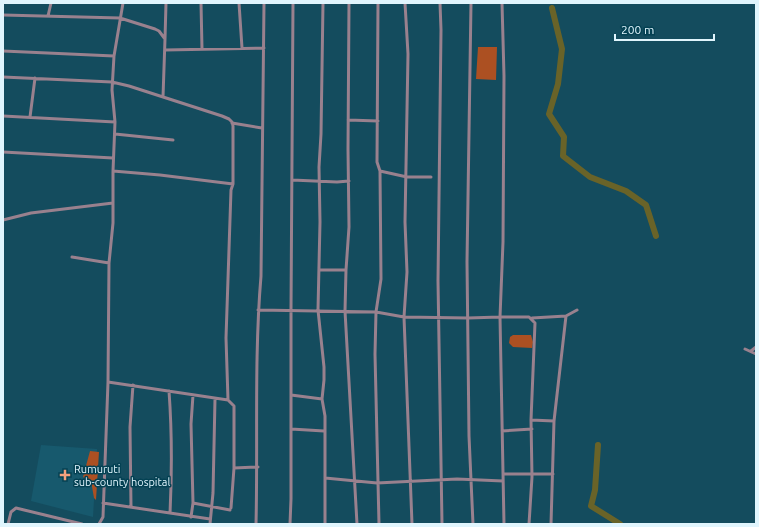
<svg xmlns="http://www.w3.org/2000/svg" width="759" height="527" viewBox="0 0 759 527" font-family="Ubuntu,sans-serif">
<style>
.built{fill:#17596d}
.forest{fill:#ac5022}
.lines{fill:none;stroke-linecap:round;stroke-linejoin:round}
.river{stroke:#696328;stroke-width:6}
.street{stroke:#99818e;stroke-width:3}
.poi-dot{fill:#f2a17e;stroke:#044153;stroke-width:1.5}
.labels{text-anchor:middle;stroke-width:3;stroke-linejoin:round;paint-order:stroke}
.poi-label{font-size:11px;fill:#e0f5fd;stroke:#044153;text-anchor:start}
</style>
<rect width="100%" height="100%" fill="#144c5e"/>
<path class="built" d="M 41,445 L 97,449 L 93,517 L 31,501 Z"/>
<path class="forest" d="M 478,47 L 497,47 L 496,80 L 476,79 Z
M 513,335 L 531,335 L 533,342 L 532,348 L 513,347 L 509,343 L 510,337 Z
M 90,451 L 99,452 L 96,500 L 94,498 L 91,481 L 83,477 Z"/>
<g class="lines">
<path class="river" d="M 552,8 L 562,49 L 558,84 L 549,114 L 564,137 L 563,156 L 590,177 L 626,191 L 646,205 L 656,236
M 598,445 L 595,490 L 591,506 L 620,524"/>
<path class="street" d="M 201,3 L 202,49
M 239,3 L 242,48
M 323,3 L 321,134 L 319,167 L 320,222 L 318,310 L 324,367 L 324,380 L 322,399 L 325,416 L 325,524
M 349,3 L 348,149 L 349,227 L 346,270 L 345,311 L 357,524
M 378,3 L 377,162 L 380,171 L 381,279 L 376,312 L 375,354 L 379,524
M 405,3 L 408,54 L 405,222 L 407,272 L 404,317 L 412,524
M 440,3 L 441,30 L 438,281 L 442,524
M 471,3 L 467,262 L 469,436 L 473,524
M 502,3 L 504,76 L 503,242 L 500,317 L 529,317 L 535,323 L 531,420 L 532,477 L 529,524
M 3,15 L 120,18 L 155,29 L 159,31 L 165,39 L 163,97
M 48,16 L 51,3
M 165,39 L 166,3
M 165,50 L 264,48
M 3,51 L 114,56
M 3,77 L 112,82 L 129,86 L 222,116 L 229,119 L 232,122 L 233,126 L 233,184 L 231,190 L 226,338 L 228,400 L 234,406 L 234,468 L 231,508
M 3,116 L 115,122
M 30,117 L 35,78
M 348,120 L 378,121
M 232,123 L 262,128
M 115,134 L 173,140
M 3,152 L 113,158
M 113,171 L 160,175 L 233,184
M 380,171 L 407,177 L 431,177
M 292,180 L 337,182 L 349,181
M 3,220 L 31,213 L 113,203
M 72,257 L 109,263
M 319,270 L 346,270
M 258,310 L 376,312 L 404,317 L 468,318 L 500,317 L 504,524
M 532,318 L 566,316 L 577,310
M 745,349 L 756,354
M 751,351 L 756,347
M 108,382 L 228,400
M 169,391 C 172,432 172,472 170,513
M 291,395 L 322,399
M 531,420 L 554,421 L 551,524
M 554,421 L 566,316
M 291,429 L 324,431
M 502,431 L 532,429
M 234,468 L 258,467
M 503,474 L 553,474
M 325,478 L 377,483 L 457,479 L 503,481
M 103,503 L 210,519
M 193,503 L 230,510
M 131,507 L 130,427 L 133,385
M 191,517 L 193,503 L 191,424 L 193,395
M 8,524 L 11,512 L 16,508 L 82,524
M 99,524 L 103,517 L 108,382 L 109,263 L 113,223 L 113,171 L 115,122 L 112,90 L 114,56 L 123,3
M 210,524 L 213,493 L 215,399
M 256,524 C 258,442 254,359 261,276 L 264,3
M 290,524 L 291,499 L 291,310 L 293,3"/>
</g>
<path class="poi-dot" d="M63 469h4v4h4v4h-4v4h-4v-4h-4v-4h4z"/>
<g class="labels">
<g class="poi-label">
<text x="74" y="473">Rumuruti<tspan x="74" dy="13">sub-county hospital</tspan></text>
</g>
</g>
<rect width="759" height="527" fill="none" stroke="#e0f5fd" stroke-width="8"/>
<path d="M615 34v6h99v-6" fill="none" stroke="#e0f5fd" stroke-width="2"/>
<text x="621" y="34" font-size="12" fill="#e0f5fd" stroke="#044153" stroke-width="3" paint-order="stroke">200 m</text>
</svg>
